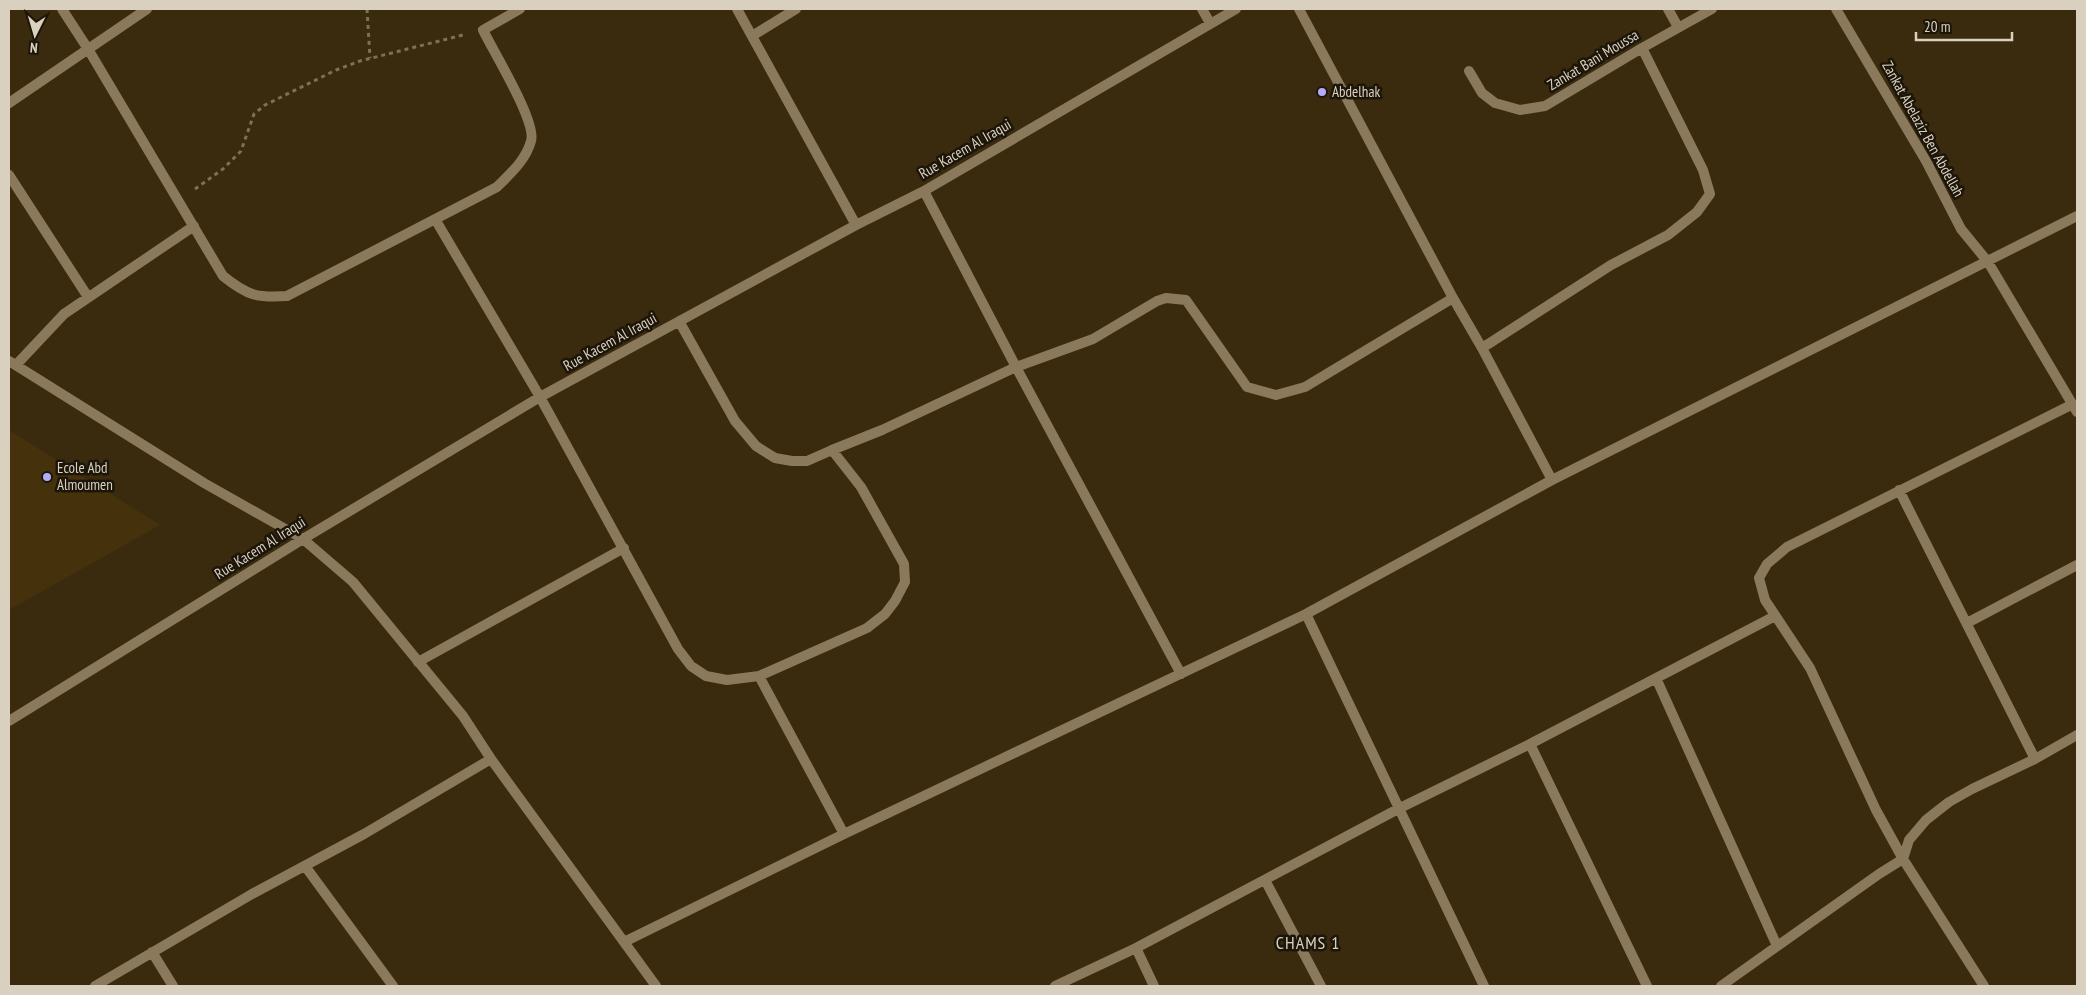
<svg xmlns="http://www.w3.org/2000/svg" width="2086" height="995" viewBox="0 0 2086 995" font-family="'PT Sans Narrow',sans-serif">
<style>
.built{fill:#45320d}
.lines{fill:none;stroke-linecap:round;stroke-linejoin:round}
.path{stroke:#7d7059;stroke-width:3;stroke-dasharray:4 4;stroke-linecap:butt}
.service{stroke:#8a795b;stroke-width:10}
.minor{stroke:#8a795b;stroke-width:10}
.poi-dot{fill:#b5acf8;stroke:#1c1509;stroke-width:2}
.labels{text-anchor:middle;stroke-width:5;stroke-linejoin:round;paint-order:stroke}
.street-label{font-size:15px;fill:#dad0c0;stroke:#1c1509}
.poi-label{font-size:15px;fill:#dad0c0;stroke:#1c1509;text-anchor:start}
.quarter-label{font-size:18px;letter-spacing:1px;fill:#dad0c0;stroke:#1c1509}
</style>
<rect width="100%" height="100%" fill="#3a2b0f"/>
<path class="built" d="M 9,430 L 160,525 L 9,610 Z"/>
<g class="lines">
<path class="path" d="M 367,9 L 370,58
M 195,189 L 223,169 L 241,151 L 254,114 L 265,105 L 336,70 L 360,61 L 463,35"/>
<path class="service" d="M 418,662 L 624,548"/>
<path class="minor" d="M 62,9 L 88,49 L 223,276 C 248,296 257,298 287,296 L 497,187 C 510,174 526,160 531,141 C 537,122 493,51 483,30 L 520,9
M 737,9 L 856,225
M 1202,9 L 1210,23
M 1299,9 L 1453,298 L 1482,348 L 1552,480
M 1668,9 L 1678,27
M 1836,9 L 1926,161 L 1961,229 L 1988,262 L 2077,412
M 752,36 L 796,9
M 1469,71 L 1482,93 L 1495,103 L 1520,110 L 1545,106 L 1642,48 L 1712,9
M 9,103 L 147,9
M 9,175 L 88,297
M 924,191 L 1016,367 L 1181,674
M 435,219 L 540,397 L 678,649 L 691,666 L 706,676 L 727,680 L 759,676 L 867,628 L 885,614 L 895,601 L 905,582 L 904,564 L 861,487 L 832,450 L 882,430 L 1016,367 L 1093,339 L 1157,301 L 1166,298 L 1186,300 L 1247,387 L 1276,395 L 1305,387 L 1453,298
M 679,321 L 735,421 L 756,446 L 775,458 L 792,461 L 807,461 L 832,450
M 1482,348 L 1611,265 L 1668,235 L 1697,212 L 1710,194 L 1703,170 L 1642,48
M 9,361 L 204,483 L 303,539 L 353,582 L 463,716 L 491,759 L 656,986
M 16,365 L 64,314 L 194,226
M 1899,490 L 2035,759
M 1306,614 L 1484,986
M 1967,623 L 2077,565
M 759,676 L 844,834
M 1656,678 L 1777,946
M 9,721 L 303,539 L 540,397 L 856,225 L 924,191 L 1236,9
M 1530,744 L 1647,986
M 305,866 L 393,986
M 1265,880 L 1321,986
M 624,942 L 844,834 L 1306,614 L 1552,480 L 2077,216
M 1136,948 L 1154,986
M 152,952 L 173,986
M 95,986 L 252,894 L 364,834 L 491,759
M 1055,986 L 1136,948 L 1400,808 L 1530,744 L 1775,616
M 1721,986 L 1879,874 L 1903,859 L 1909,840 L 1926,820 L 1949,802 L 1972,789 L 2035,759 L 2077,735
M 1984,986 L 1903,859 L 1876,810 L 1810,668 L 1765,600 L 1759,578 L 1767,564 L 1787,547 L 2073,404"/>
</g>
<g class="poi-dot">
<circle cx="1322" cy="92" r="5"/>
<circle cx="47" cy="477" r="5"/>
</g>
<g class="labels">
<g class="street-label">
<text transform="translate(1593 60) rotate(-31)" y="5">Zankat Bani Moussa</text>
<text transform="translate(1923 129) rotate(61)" y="5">Zankat Abelaziz Ben Abdellah</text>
<text transform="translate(965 149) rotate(-30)" y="5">Rue Kacem Al Iraqui</text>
<text transform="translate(610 342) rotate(-29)" y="5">Rue Kacem Al Iraqui</text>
<text transform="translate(260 548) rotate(-32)" y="5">Rue Kacem Al Iraqui</text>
</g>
<g class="poi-label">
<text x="1332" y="97">Abdelhak</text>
<text x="57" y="473">Ecole Abd<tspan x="57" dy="17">Almoumen</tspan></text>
</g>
<g class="quarter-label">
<text x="1308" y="949">CHAMS 1</text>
</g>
</g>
<rect width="2086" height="995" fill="none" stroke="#dad0c0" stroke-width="20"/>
<g transform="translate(35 35) rotate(185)" stroke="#1c1509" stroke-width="4" paint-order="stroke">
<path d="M0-4L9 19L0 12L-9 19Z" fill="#dad0c0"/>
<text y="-8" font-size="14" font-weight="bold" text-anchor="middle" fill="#dad0c0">N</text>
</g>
<path d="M1916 32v8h96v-8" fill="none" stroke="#dad0c0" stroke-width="2.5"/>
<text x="1924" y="32" font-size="15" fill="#dad0c0" stroke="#1c1509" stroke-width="4" paint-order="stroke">20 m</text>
</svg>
